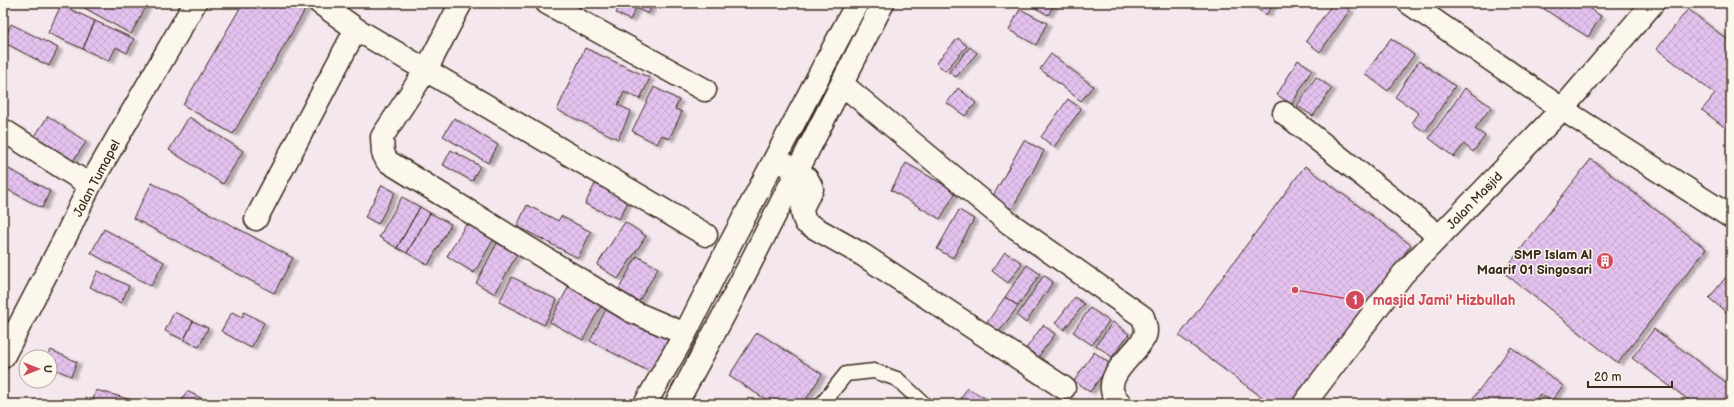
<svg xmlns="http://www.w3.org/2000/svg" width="1734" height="407" viewBox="0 0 1734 407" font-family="'Balsamiq Sans',sans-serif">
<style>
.building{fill:url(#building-cross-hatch);stroke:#3b2a1e;filter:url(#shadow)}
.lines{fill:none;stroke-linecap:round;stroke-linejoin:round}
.service-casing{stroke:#3b2a1e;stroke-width:17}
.minor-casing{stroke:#3b2a1e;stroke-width:25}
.tertiary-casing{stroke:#3b2a1e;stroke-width:25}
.service{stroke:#fbf7ec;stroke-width:14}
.minor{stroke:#fbf7ec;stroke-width:22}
.tertiary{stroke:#fbf7ec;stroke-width:22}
.labels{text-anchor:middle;stroke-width:3;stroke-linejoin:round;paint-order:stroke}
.street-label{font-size:13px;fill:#3b2a1e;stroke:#fbf7ec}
.poi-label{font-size:13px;font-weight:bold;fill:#3b2a1e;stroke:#fbf7ec;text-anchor:end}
.leader{fill:none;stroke:#d1495b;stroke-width:1.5}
.callout-dot{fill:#d1495b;stroke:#fbf7ec;stroke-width:1.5}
.mark-label{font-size:12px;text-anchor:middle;font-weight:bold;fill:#fff}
.callout-label{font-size:14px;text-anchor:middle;font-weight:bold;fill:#d1495b;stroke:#fbf7ec;stroke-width:3;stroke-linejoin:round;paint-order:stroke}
</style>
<defs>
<pattern id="building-cross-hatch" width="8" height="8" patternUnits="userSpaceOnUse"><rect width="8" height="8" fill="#e4c2ef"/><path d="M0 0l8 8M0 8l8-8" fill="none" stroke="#c4a7cc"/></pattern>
<filter id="shadow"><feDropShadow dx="4.5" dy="2.5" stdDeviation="1" flood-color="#0004"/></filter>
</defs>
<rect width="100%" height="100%" fill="#f4e7ed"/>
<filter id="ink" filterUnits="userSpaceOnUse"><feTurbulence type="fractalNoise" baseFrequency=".025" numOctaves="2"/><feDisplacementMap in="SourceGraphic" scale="8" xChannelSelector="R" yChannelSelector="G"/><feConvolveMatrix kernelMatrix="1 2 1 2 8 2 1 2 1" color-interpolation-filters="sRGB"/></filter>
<g filter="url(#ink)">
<path class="building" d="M 76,3 L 148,3 L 131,34 Z
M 243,3 L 309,3 L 233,134 L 183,105 Z
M 621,3 L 653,3 L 648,14 L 636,8 L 630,20 L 616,13 Z
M 1027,3 L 1055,3 L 1048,15 Z
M 1249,3 L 1274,3 L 1266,15 Z
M 1333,3 L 1340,3 L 1350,10 L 1320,52 L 1306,41 Z
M 1548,3 L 1580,3 L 1601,16 L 1588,37 L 1544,9 Z
M 61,5 L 95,21 L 83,49 L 48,33 Z
M 1020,9 L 1047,23 L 1036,45 L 1009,30 Z
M 1688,9 L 1729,41 L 1731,39 L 1731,132 L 1702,110 L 1715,94 L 1657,49 Z
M 95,21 L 134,39 L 127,53 L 116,47 L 109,61 L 83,49 Z
M 11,24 L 58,48 L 49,66 L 3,42 Z
M 958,38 L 967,46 L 945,71 L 936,63 Z
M 1391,38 L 1414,55 L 1388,91 L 1365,74 Z
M 970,47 L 977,53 L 956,77 L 949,72 Z
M 585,48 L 650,78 L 640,99 L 624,92 L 618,105 L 631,111 L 618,139 L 557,110 Z
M 1051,54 L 1093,86 L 1081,101 L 1040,69 Z
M 1298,60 L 1312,69 L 1292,104 L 1277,95 Z
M 1419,61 L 1455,86 L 1425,132 L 1412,123 L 1419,113 L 1395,97 Z
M 1316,77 L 1332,88 L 1313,116 L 1297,106 Z
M 654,87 L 679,100 L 675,109 L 682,112 L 669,139 L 662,135 L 657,144 L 632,131 Z
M 958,88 L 976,103 L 965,116 L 947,103 Z
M 1465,88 L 1491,107 L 1475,129 L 1485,136 L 1473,152 L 1464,144 L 1454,157 L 1429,138 Z
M 1068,99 L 1081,109 L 1054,147 L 1041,137 Z
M 48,116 L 86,142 L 69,167 L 31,142 Z
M 189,117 L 243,151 L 223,184 L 169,150 Z
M 454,118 L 498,145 L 488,163 L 443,136 Z
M 1024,140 L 1044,151 L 1012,209 L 992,198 Z
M 451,150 L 480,166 L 472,181 L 443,165 Z
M 1591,159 L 1706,249 L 1618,363 L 1503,272 Z
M 906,163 L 956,192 L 940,219 L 891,190 Z
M 3,166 L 50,191 L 42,208 L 3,187 Z
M 1305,166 L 1411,245 L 1293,404 L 1271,404 L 1179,336 Z
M 152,183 L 293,258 L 274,293 L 133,218 Z
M 595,184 L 629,200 L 619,219 L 585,204 Z
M 382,185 L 395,192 L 378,224 L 365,217 Z
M 402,197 L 420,207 L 397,248 L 379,237 Z
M 527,205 L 558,221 L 561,216 L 591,232 L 578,258 L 517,226 Z
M 420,207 L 430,213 L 407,253 L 397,248 Z
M 959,210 L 974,219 L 953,258 L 937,249 Z
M 430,213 L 451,224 L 428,265 L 407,253 Z
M 468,221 L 495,237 L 474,273 L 447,256 Z
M 625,222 L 646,236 L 618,279 L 597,265 Z
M 104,229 L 164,262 L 151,286 L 91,253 Z
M 497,243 L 517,254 L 495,294 L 476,283 Z
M 1005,252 L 1022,263 L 1008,283 L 992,271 Z
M 637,256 L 658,268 L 635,308 L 615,296 Z
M 1027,265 L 1040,274 L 1018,306 L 1005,297 Z
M 98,271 L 129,286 L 121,303 L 90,287 Z
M 1731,271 L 1731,316 L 1709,298 Z
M 1044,275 L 1053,282 L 1026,323 L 1017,316 Z
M 512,277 L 557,300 L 544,325 L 499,302 Z
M 572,280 L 605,298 L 583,340 L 550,322 Z
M 1005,297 L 1018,306 L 999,332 L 986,324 Z
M 1075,297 L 1084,304 L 1064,330 L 1055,323 Z
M 607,307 L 669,340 L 652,373 L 590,341 Z
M 1090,308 L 1109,321 L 1092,345 L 1073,332 Z
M 174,312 L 193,321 L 184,340 L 165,331 Z
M 232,312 L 242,317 L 244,312 L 264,323 L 251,348 L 221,331 Z
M 193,321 L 208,328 L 199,347 L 184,340 Z
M 1113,322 L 1129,334 L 1112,357 L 1096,345 Z
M 1043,325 L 1055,334 L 1034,363 L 1022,354 Z
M 1654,329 L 1731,386 L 1731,404 L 1694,404 L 1632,358 Z
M 757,332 L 822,374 L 803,404 L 773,404 L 729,376 Z
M 1511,347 L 1563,386 L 1551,401 L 1540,394 L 1532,404 L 1482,404 L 1473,398 Z
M 51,350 L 77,362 L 71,376 L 50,367 L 50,357 L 48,357 Z
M 1094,352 L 1110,364 L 1090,392 L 1074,381 Z
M 967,388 L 995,404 L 958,404 Z
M 96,390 L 132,400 L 131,404 L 92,404 Z
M 187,391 L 212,404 L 180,404 Z"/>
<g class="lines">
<g class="service-casing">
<path id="service" d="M 822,404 L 846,374 L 874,371 L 897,379 L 924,404"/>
</g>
<g class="minor-casing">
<path id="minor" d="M 320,3 L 356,29 L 706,235
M 461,3 L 426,70 L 382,137 L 383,153 L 387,161 L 631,311 L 685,334
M 547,3 L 705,90
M 1409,3 L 1562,109 L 1731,217
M 842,84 L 1009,223 L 1143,317 C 1145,324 1148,331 1144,338 C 1134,357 1094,381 1121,404
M 1284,113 L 1439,236
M 3,130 L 90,185
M 785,164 C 798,171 808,175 812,189 C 805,202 798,209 806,223 L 863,255 L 1064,388
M 256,219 L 356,29
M 645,404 L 685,334 L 728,248 L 857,3
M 676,404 L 726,311 L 883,3
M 1304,404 L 1403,274 L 1562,109 L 1653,3"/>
</g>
<g class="tertiary-casing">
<path id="tertiary" d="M 3,357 L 68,232 L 90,185 L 195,3"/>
</g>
<use href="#service" class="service"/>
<use href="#minor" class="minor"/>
<use href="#tertiary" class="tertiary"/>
</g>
</g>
<defs>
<g id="building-disc" transform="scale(0.9)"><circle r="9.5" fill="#d1495b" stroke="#fbf7ec"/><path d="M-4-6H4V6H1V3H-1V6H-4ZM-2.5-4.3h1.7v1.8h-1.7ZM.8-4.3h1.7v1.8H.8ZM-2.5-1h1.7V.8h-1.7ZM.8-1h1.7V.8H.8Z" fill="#fff"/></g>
</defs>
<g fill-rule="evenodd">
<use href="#building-disc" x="1605" y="261"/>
</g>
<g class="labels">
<g class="street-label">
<text transform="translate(96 178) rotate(-62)" y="5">Jalan Tumapel</text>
<text transform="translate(1474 200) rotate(-46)" y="5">Jalan Masjid</text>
</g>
<g class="poi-label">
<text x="1592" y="259">SMP Islam Al<tspan x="1592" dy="15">Maarif 01 Singosari</tspan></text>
</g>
</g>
<path class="leader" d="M1295 290L1355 300"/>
<g class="callout-dot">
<circle cx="1295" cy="290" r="4"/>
<circle cx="1355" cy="300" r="10"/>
</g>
<g class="mark-label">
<text x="1355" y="304">1</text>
</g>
<g class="callout-label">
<text x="1444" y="305">masjid Jami' Hizbullah</text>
</g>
<rect width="1734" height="407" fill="none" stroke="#fbf7ec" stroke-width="16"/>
<rect x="8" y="8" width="1718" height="391" fill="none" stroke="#3b2a1e" stroke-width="1.5" filter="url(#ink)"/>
<g transform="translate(38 369) rotate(90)"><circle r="19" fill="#fbf7ec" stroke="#aea59a"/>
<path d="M0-3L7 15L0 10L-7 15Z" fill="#d1495b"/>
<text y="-6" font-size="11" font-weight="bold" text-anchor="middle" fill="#3b2a1e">U</text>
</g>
<path d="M1588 381v6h84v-6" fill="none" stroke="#3b2a1e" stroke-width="2"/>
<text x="1594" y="381" font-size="12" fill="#3b2a1e" stroke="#fbf7ec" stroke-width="3" paint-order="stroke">20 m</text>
</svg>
